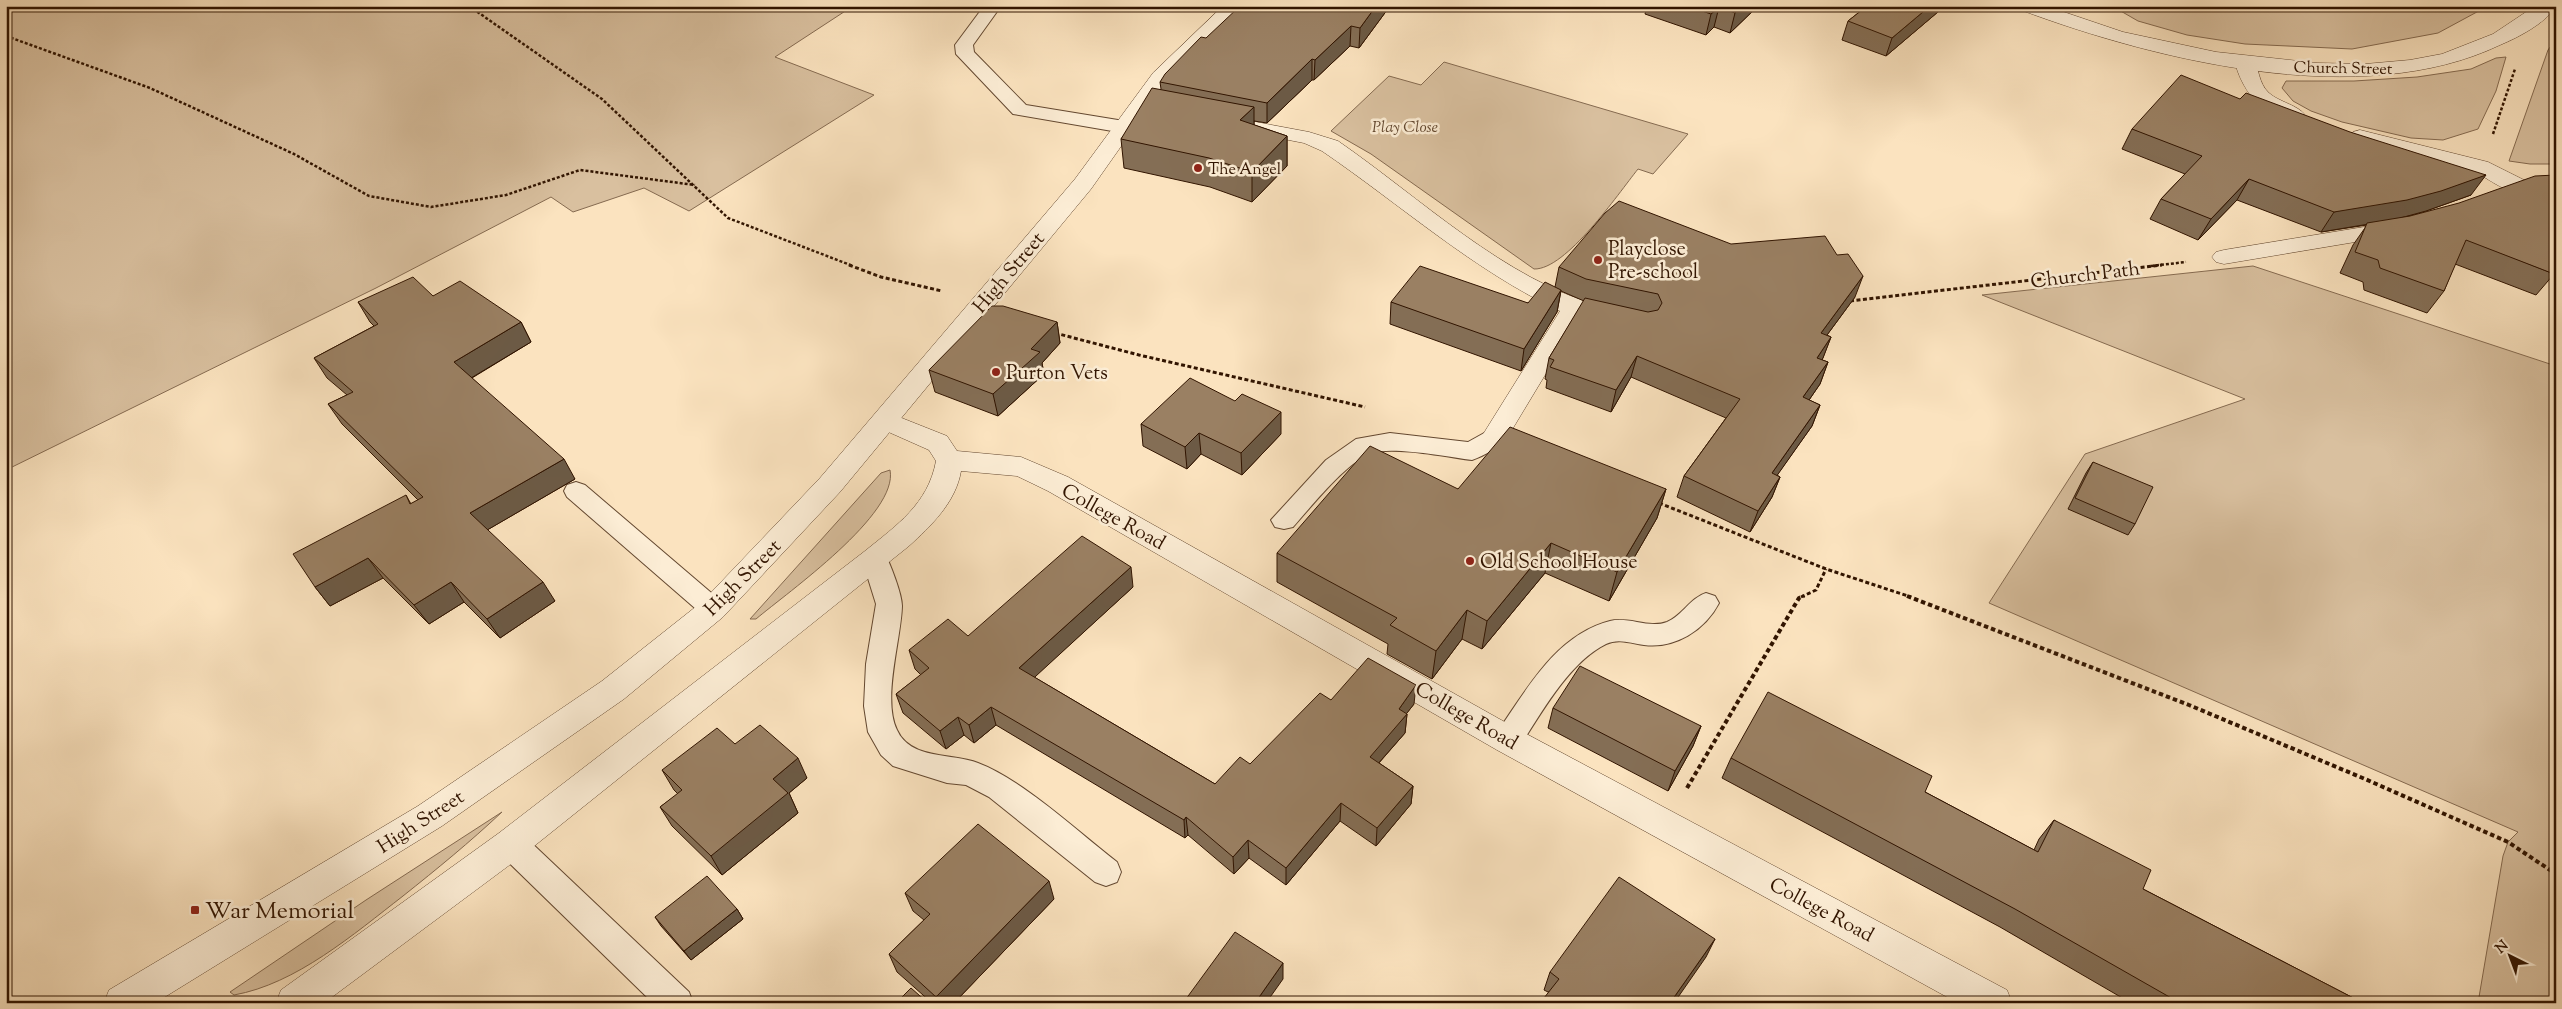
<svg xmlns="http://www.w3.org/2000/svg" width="2562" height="1009" viewBox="0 0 2562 1009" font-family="'Sorts Mill Goudy',serif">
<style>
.green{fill:#d9c09f;stroke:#856a50}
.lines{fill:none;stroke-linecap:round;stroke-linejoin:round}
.service-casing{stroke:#644830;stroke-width:2}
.minor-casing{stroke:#644830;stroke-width:1}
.tertiary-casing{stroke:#644830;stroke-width:1}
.path-far2{stroke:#311400;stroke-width:2.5;stroke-dasharray:3 2;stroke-linecap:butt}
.path-far1{stroke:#311400;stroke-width:3;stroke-dasharray:4 2.5;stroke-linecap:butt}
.path{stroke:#311400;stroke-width:4;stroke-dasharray:4.5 3;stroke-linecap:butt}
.service{fill:#fcedd5;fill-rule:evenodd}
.minor{fill:#fcedd5;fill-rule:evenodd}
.tertiary{fill:#fcedd5;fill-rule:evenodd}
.wall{fill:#846e55;stroke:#311400}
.shaded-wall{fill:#6c5a45;stroke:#311400}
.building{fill:#9a8063;stroke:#311400}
.poi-dot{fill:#8f2418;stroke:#fcedd5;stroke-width:2}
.labels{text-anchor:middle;stroke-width:5;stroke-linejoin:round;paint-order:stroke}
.far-street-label{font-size:16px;fill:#311400;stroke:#fcedd5}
.far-park-label{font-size:16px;font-style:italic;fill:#634830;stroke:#fcedd5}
.far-poi-label{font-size:16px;fill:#311400;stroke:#fcedd5;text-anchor:start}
.poi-label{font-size:20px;fill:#311400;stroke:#fcedd5;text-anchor:start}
.street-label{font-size:20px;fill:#311400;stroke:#fcedd5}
.near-poi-label{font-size:24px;fill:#311400;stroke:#fcedd5;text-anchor:start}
</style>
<rect width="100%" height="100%" fill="#fbe3bf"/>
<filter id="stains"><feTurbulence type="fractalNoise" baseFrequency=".004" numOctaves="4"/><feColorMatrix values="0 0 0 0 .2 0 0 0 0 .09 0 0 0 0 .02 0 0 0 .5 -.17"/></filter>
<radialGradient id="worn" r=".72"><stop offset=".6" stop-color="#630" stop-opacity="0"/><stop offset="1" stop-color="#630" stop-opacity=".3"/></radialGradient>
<path class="green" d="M 6,6 L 853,6 L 775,57 L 874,95 L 689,211 L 644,188 L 573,212 L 551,197 L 376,288 L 6,470 Z
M 2112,6 L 2488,6 L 2438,33 L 2352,49 L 2245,44 L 2187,35 L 2138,21 Z
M 2556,39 L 2556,164 L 2530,164 L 2509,161 L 2548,50 Z
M 2506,57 L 2496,91 L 2478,129 L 2443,140 L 2411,138 L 2342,122 L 2311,111 L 2293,101 L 2282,88 L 2286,81 L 2354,81 L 2417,77 L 2471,69 L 2496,58 Z
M 1444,62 L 1688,134 L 1653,174 L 1638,169 C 1618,194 1566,270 1534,269 L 1371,154 L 1331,131 L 1389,76 L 1421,85 Z
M 2253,266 L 2556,366 L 2556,1003 L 2478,1003 L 2503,856 L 2508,842 L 2518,832 L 1989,603 L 2085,454 L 2245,399 L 1982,295 Z
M 890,470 C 899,514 788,592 756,619 L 750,619 L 881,473 Z
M 502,812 C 470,842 437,869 403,896 C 354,934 296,984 234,995 L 230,992 L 366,900 Z"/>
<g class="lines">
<g class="service-casing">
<path id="service" d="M 984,6 L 1001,6 L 973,45 L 974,52 L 1026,105 L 1124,121 L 1131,123 L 1134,127 L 1131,131 L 1124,133 L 1013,114 L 956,54 L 955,45 Z
M 1495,427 L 1503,430 L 1507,436 C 1500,447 1484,456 1472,460 C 1448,457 1393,446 1372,453 C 1347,461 1311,507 1293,527 L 1284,529 L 1275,527 L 1271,520 L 1326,460 L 1356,439 L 1390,433 L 1468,442 Z
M 576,482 L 585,485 L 722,602 L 726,609 L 722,616 L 713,620 L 704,616 L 567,497 L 564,491 L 567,485 Z
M 875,549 L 884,552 C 890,563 902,594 902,606 C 901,640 882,699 897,730 C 910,760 953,753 978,763 C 1023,780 1078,832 1117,862 L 1121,872 L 1117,882 L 1106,886 L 1095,882 L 989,797 L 966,785 L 947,783 L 893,766 L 881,755 L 868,732 L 864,706 L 866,664 L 876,604 L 862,559 L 866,552 Z
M 1706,593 L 1715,596 L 1719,603 C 1705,630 1675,649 1644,645 C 1631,643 1618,638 1606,644 C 1569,662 1540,715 1518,749 L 1508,752 L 1498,749 L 1494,740 L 1498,731 C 1527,689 1556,635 1610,621 C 1628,616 1649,629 1667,622 C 1683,615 1690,598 1706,593 Z
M 511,830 L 522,834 L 689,992 L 693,1003 L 653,1003 L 500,854 L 496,844 L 500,834 Z"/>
</g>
<g class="minor-casing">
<path id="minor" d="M 2245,56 L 2252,58 C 2260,69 2258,83 2269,93 C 2279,102 2298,105 2305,115 L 2302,119 C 2269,128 2241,90 2235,62 L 2238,58 Z
M 1229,117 L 1309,132 L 1338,141 C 1418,196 1506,281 1601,306 L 1604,312 L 1601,318 L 1592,320 L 1580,317 L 1504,443 L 1495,445 L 1486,443 L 1482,436 L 1560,311 C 1473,270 1401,205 1322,151 L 1304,143 L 1222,127 L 1219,123 L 1222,119 Z
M 2360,130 L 2488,162 L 2528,182 L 2531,187 L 2528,192 C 2508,197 2490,178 2472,171 C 2433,158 2392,151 2353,140 L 2349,136 L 2353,132 Z
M 2395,222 L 2403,224 L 2406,229 L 2403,234 L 2224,264 L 2216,262 L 2212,257 L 2216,252 L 2224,250 Z
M 884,411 L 947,436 L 957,451 L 1021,457 L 1068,477 L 1519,730 L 2007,990 L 2012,1003 L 1958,1003 L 1497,750 L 1048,491 L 1017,476 L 961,471 C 956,502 931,526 909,546 L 523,855 L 324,1003 L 276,1003 L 281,990 L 499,833 L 865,551 C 897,525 928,504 936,461 L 929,450 L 875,426 L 871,420 L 875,414 Z"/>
</g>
<g class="tertiary-casing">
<path id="tertiary" d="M 1223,6 L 1243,6 L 1167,81 L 1091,189 L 840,492 L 723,617 L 624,699 L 442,826 L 155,1003 L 104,1003 L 109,990 L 418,806 L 602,681 L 703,601 L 820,478 L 1075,179 L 1153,73 Z
M 2019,6 L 2046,6 L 2123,32 L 2216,52 L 2317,63 L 2365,64 L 2410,60 L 2442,54 L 2493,34 L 2535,6 L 2556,7 C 2544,24 2519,37 2500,45 C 2362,111 2158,61 2021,10 Z"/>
</g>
<path class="path-far2" d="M 469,6 L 602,99 L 728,218 L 853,266
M 6,36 L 150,88 L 294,154 L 369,196 L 431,207 L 506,195 L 580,170 L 695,185
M 2493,134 L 2515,69
M 2151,266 L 2186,262"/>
<path class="path-far1" d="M 849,265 L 881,277 L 942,291
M 1850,301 L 2162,265
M 1055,333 L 1139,355 L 1365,407
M 1659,503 L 1826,569 L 1911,597
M 1801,597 L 1816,590 L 1826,569"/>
<path class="path" d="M 1907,596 L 2189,705 L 2365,779 L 2508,842 L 2556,874
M 1687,788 L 1799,598 L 1804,596"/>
<use href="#service" class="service"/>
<use href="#minor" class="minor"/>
<use href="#tertiary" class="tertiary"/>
</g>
<path class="wall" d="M 1390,6 L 1359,48 L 1350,46 L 1314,80 L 1312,80 L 1267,123 L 1254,121 L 1254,125 L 1287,136 L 1287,166 L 1252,202 L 1210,187 L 1124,168 L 1121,139 L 1161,89 L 1160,82 L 1206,38 Z
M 1647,6 L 1758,6 L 1730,33 L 1714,27 L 1706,35 L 1645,14 Z
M 1867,6 L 1945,6 L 1886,56 L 1842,40 L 1848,21 Z
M 2132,129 L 2471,195 L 2426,211 L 2401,218 L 2410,216 L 2554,274 L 2536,295 L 2455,264 L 2444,291 L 2427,313 L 2364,290 L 2363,282 L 2340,273 L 2353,245 L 2367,225 L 2321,232 L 2237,200 L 2198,240 L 2150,219 L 2161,199 L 2185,174 L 2122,149 Z
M 1559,267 L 1855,297 L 1827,335 L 1831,337 L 1822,360 L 1828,362 L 1820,384 L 1809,400 L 1820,405 L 1812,426 L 1777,475 L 1780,477 L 1772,497 L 1750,532 L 1677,497 L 1684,476 L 1726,418 L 1631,377 L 1611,412 L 1546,388 L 1547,380 L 1545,379 L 1549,358 L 1584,301 L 1561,291 L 1557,312 L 1521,371 L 1390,324 L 1391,302 L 1528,303 L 1555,287 Z
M 433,296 L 521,322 L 531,342 L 472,378 L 575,479 L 487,530 L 555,601 L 500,638 L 464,602 L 429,624 L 383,578 L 330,606 L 315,587 L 406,495 L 411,504 L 418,500 L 342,424 L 328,404 L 347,395 L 327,378 L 314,358 L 374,326 L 370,322 L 358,302 Z
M 1057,322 L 1060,343 L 1042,363 L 1044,374 L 998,416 L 935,392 L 929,370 Z
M 1141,424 L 1281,434 L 1242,475 L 1201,454 L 1187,469 L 1143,446 Z
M 2093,462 L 2135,524 L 2128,535 L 2068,509 L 2086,473 Z
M 1458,489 L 1666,489 L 1657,518 L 1609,601 L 1545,573 L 1482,649 L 1462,639 L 1432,679 L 1387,654 L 1388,644 L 1277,582 L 1277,553 Z
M 1133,587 L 1034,677 L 1215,784 L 1250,764 L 1331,700 L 1414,704 L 1406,714 L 1407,714 L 1405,733 L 1379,763 L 1413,786 L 1411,804 L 1376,846 L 1340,821 L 1286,885 L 1249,858 L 1234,874 L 1188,835 L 1185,838 L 996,725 L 974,743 L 964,735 L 946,749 L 903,713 L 896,694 L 921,675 L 915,669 L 909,650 L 968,636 Z
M 1553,708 L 1701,726 L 1693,746 L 1668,791 L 1548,728 Z
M 735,744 L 807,778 L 789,793 L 798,813 L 722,875 L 672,826 L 660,807 L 678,794 L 674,790 L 662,770 Z
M 1731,758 L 1925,792 L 2034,850 L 2039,839 L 2054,820 L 2143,889 L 2363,1003 L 2131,1003 L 2000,927 L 1722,778 Z
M 905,893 L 1054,899 L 954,1003 L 932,1003 L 897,972 L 889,954 L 924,920 L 913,911 Z
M 737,909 L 743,919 L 691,960 L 661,926 L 655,917 Z
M 1706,957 L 1548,992 L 1544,990 L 1550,972 Z"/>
<path class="shaded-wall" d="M 1376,6 L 1390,6 L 1359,48 L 1360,28 Z
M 1742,6 L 1758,6 L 1730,33 L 1735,13 Z
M 1930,6 L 1945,6 L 1886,56 L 1892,38 Z
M 1719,7 L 1714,27 L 1706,35 L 1711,14 Z
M 1351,26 L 1350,46 L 1314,80 L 1315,60 Z
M 1312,59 L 1312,80 L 1267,123 L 1267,103 Z
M 1254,107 L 1254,136 L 1240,120 Z
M 1287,136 L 1287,166 L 1252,202 L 1252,172 Z
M 2486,175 L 2471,195 L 2426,211 L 2393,220 L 2321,232 L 2334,212 Z
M 2249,179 L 2237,200 L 2198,240 L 2211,219 Z
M 1863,276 L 1855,297 L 1813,354 L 1821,333 Z
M 1561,290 L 1557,312 L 1521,371 L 1524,349 Z
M 521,322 L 531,342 L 466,381 L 454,362 Z
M 1057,322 L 1060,343 L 1042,363 L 1044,374 L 998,416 L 993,394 L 1031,349 Z
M 1831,337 L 1823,358 L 1809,379 L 1817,358 Z
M 1637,356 L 1631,377 L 1611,412 L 1616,390 Z
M 1828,362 L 1820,384 L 1796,419 L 1803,397 Z
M 1820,405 L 1812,426 L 1764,494 L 1772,473 Z
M 1281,412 L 1281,434 L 1242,475 L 1241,453 Z
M 1199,433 L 1201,454 L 1187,469 L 1185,447 Z
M 564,459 L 575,479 L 482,533 L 470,513 Z
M 1780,477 L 1772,497 L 1750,532 L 1758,511 Z
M 1666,489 L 1657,518 L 1609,601 L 1617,572 Z
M 1551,543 L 1545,573 L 1482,649 L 1487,621 Z
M 368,558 L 383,578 L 330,606 L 315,587 Z
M 1131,567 L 1133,587 L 1024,687 L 1019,668 Z
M 451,582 L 464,602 L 429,624 L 414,605 Z
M 543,582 L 555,601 L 500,638 L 487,619 Z
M 1467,610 L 1462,639 L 1432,679 L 1436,651 Z
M 1416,685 L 1414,704 L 1400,722 L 1407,714 L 1405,733 L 1368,775 L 1370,757 L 1399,709 Z
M 991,707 L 996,725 L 974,743 L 969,725 Z
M 958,717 L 964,735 L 946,749 L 940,731 Z
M 1701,726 L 1693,746 L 1668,791 L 1675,771 Z
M 798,758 L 807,778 L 789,793 L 798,813 L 722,875 L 711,856 L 773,779 Z
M 1413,786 L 1411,804 L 1376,846 L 1377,828 Z
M 1341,803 L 1340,821 L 1286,885 L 1286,868 Z
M 1186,817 L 1188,835 L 1185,838 L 1184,820 Z
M 1248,840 L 1249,858 L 1234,874 L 1233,857 Z
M 1049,881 L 1054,899 L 954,1003 L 939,1003 L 936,997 Z
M 737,909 L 743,919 L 691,960 L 684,951 Z
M 1715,939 L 1706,957 L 1674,1003 L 1670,1003 Z
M 1283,963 L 1283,979 L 1266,1003 L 1255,1003 Z"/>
<path class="building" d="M 1240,6 L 1376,6 L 1360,28 L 1351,26 L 1315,60 L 1312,59 L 1267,103 L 1160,82 L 1165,74 L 1201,37 L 1206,38 Z
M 1687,6 L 1742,6 L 1735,13 L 1719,7 L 1711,14 Z
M 1867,6 L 1930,6 L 1892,38 L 1848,21 Z
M 2181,75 L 2240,99 L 2246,93 L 2350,132 L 2486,175 L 2441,191 L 2407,200 L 2334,212 L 2249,179 L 2211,219 L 2161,199 L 2202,156 L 2132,129 Z
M 1152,88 L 1254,107 L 1240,120 L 1287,136 L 1252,172 L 1209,158 L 1121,139 Z
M 2556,175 L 2556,270 L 2554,274 L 2466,240 L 2444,291 L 2380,268 L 2378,260 L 2355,252 L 2367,223 L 2410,216 L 2459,203 L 2535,176 Z
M 1619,201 L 1731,244 L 1825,236 L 1837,255 L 1848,254 L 1863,276 L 1821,333 L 1831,337 L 1817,358 L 1828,362 L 1803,397 L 1820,405 L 1772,473 L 1780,477 L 1758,511 L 1684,476 L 1740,399 L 1637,356 L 1616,390 L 1550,367 L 1554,360 L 1549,358 L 1585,298 L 1648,312 L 1658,310 L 1662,303 L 1658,294 L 1586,279 L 1559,267 L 1605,213 Z
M 1420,266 L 1528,303 L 1545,282 L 1561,290 L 1524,349 L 1391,302 Z
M 413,277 L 433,296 L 460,281 L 521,322 L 454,362 L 564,459 L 470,513 L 543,582 L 487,619 L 451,582 L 414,605 L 368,558 L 315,587 L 293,554 L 406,495 L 410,504 L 423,497 L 328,404 L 353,392 L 314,358 L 378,324 L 358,302 Z
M 992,306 L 1003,306 L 1057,322 L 1031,349 L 1040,352 L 993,394 L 929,370 Z
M 1190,378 L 1235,401 L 1242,394 L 1281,412 L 1241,453 L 1199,433 L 1185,447 L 1141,424 Z
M 1510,427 L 1666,489 L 1617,572 L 1551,543 L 1487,621 L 1467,610 L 1436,651 L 1390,625 L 1397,618 L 1277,553 L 1370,446 L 1458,489 Z
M 2093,462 L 2153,487 L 2135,524 L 2075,498 Z
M 1082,536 L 1131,567 L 1019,668 L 1215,784 L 1240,757 L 1250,764 L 1320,693 L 1331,700 L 1368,658 L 1416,685 L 1399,709 L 1407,714 L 1370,757 L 1413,786 L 1377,828 L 1341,803 L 1286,868 L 1248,840 L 1233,857 L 1186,817 L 1184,820 L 991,707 L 969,725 L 958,717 L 940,731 L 896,694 L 929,668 L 909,650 L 948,619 L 968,636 Z
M 1580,666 L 1701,726 L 1675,771 L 1553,708 Z
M 1768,692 L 1932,776 L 1925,792 L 2038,852 L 2054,820 L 2151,870 L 2143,889 L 2363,1003 L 2180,1003 L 2015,909 L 1731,758 Z
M 760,725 L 798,758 L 773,779 L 788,793 L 711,856 L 660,807 L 682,790 L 662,770 L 717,728 L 735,744 Z
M 978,824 L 1049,881 L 936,997 L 889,954 L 930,914 L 905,893 Z
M 707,876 L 737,909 L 684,951 L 655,917 Z
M 1619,877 L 1715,939 L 1670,1003 L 1540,1003 L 1559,979 L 1550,972 Z
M 1235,932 L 1283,963 L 1255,1003 L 1183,1003 Z
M 911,988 L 928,1003 L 896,1003 Z
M 2411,999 L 2418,1003 L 2410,1003 Z"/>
<g class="poi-dot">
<circle cx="1198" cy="168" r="5"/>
<circle cx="1598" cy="260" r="5"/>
<circle cx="996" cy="372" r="5"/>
<circle cx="1470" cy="561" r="5"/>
<rect x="190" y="905" width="10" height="10" rx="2.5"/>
</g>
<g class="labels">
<g class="far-street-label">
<text transform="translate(2343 67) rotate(1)" y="6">Church Street</text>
</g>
<g class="far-park-label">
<text x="1405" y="132">Play Close</text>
</g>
<g class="far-poi-label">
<text x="1208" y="174">The Angel</text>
</g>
<g class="poi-label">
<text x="1608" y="255">Playclose<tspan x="1608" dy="23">Pre-school</tspan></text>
<text x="1006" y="379">Purton Vets</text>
<text x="1480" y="568">Old School House</text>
</g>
<g class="street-label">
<text transform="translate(1008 272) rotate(-50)" y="7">High Street</text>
<text transform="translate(2085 274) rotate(-7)" y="7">Church Path</text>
<text transform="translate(1114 516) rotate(29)" y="7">College Road</text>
<text transform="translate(742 577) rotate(-45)" y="7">High Street</text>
<text transform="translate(1467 715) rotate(30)" y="7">College Road</text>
<text transform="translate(420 821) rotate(-33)" y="7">High Street</text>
<text transform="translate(1822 909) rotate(28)" y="7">College Road</text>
</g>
<g class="near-poi-label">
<text x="205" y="918">War Memorial</text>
</g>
</g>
<rect width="2562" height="1009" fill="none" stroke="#fbe3bf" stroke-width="25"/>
<rect x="8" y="8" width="2547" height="994" fill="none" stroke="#311400" stroke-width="2.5"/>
<rect x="12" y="12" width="2537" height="984" fill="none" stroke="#311400"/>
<g transform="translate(2510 956) rotate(318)" stroke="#fcedd5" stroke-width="4" paint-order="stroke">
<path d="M0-4L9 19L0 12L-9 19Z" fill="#311400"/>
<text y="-8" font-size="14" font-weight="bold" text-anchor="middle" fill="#311400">N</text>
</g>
<rect width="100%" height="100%" filter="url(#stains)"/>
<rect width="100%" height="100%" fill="url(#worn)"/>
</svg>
